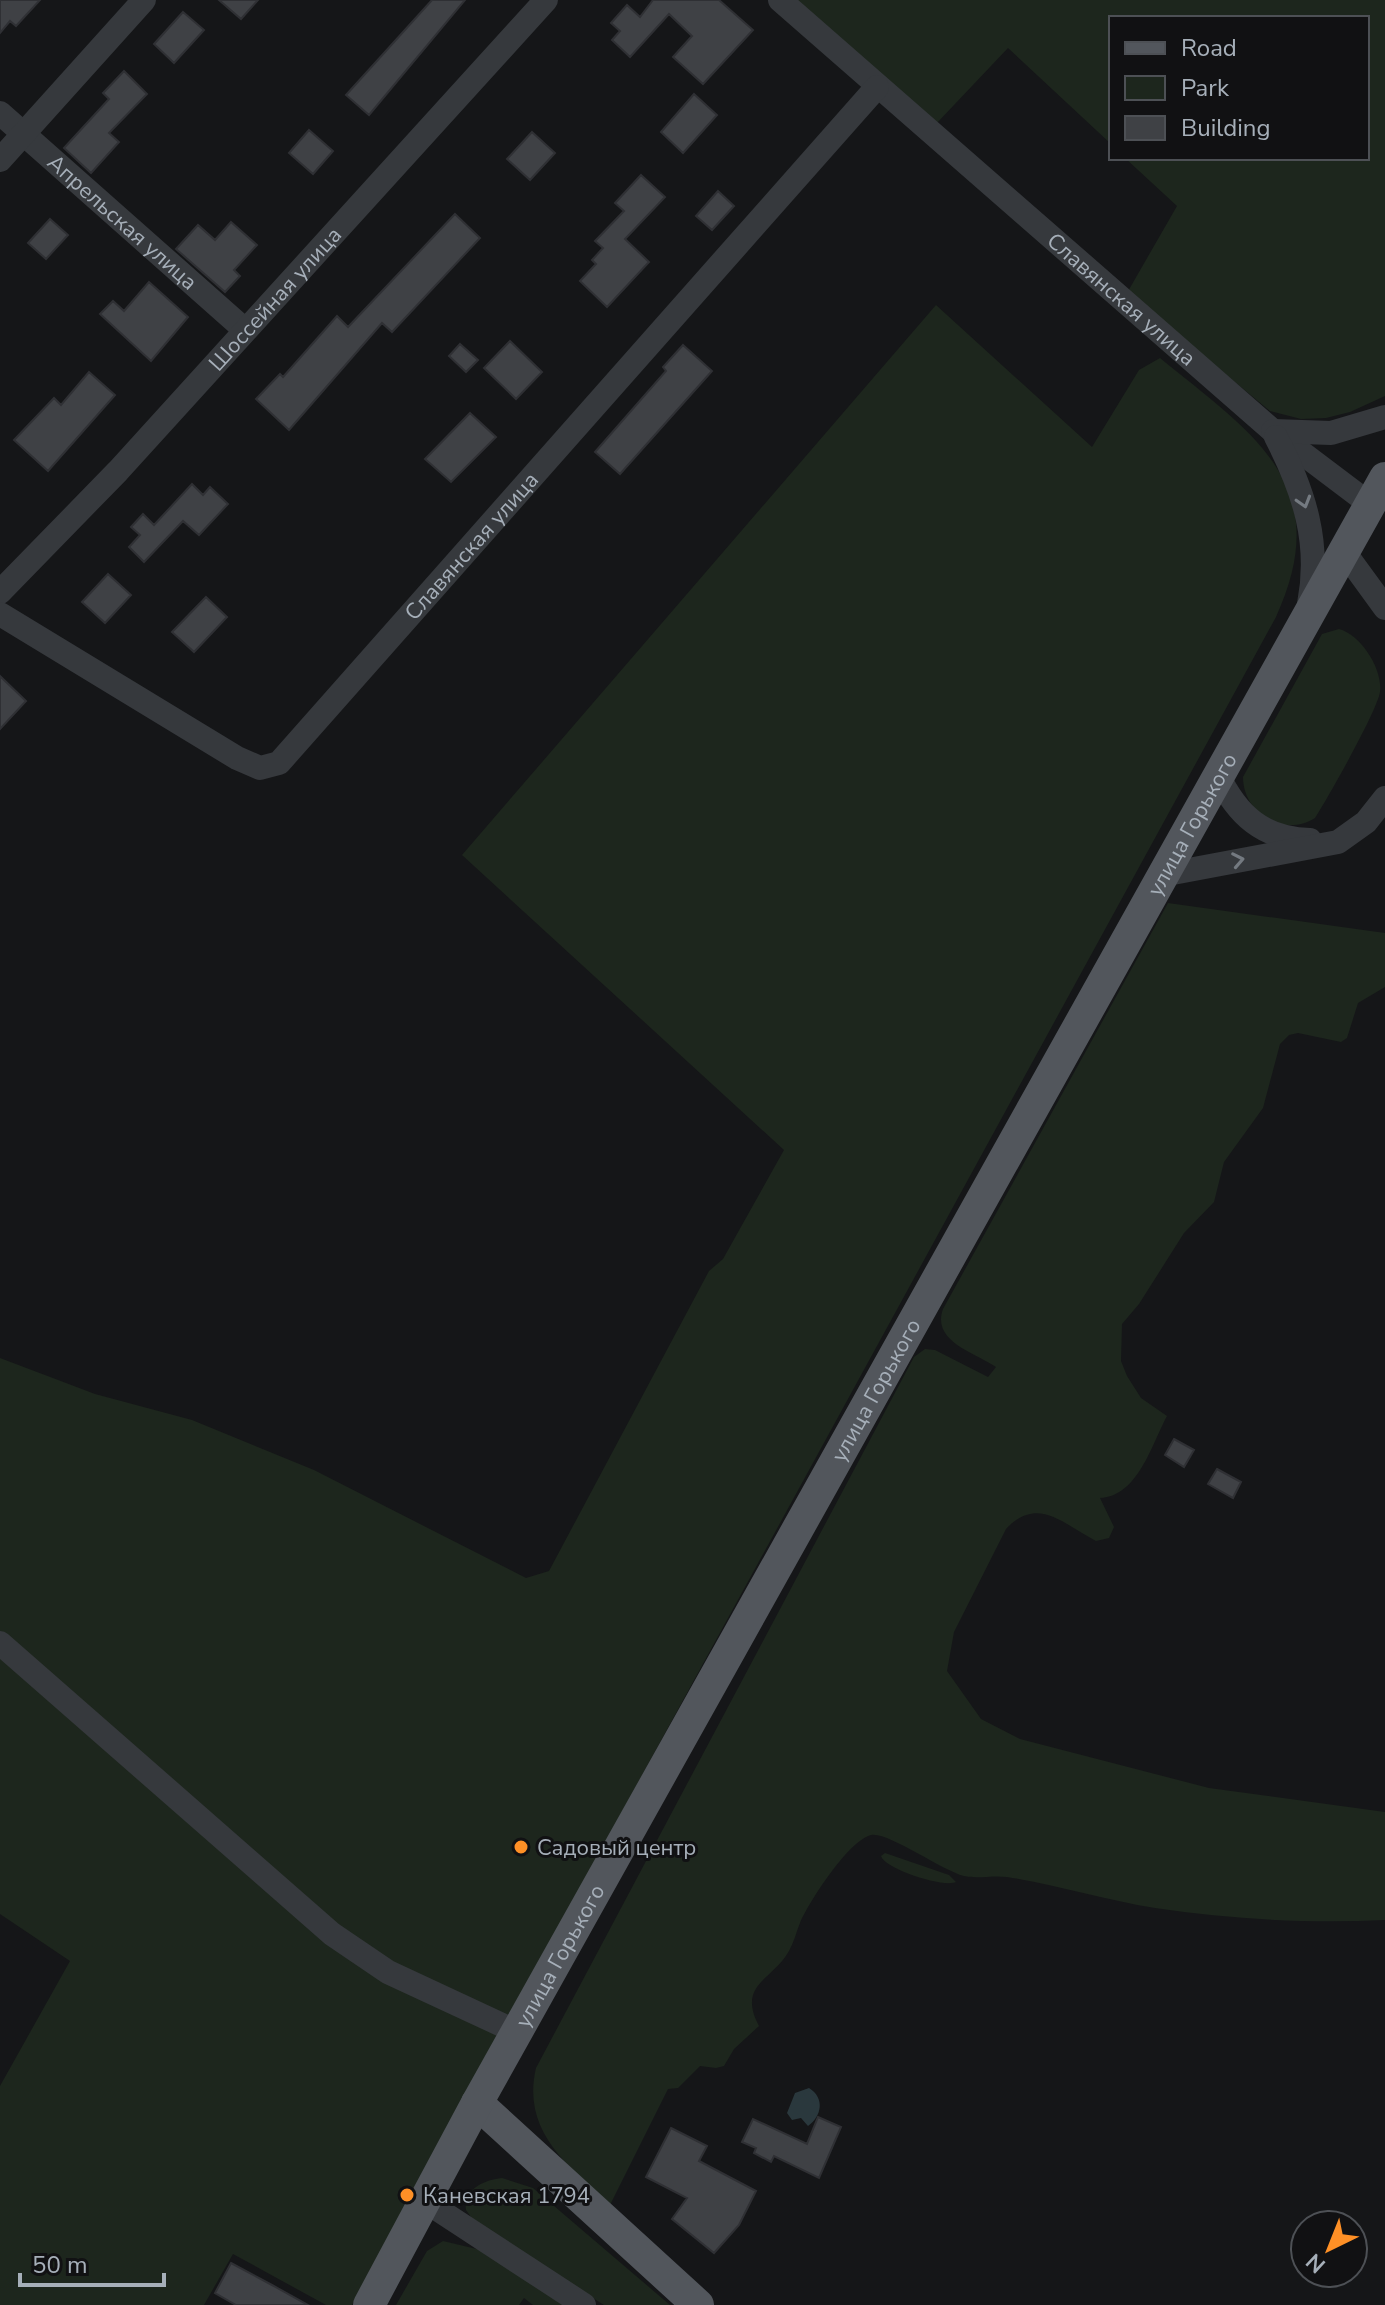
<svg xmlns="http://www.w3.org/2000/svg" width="1385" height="2305" viewBox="0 0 1385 2305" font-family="'Nunito Sans',sans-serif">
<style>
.green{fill:#1d261d}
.water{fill:#2a383d}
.building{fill:#3f4145;stroke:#2f3034;stroke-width:2}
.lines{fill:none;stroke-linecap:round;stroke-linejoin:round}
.minor{stroke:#36393d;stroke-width:24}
.major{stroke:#52565c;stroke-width:32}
.oneway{stroke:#747a81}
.poi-dot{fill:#ff9026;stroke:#111113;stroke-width:3}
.labels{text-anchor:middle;stroke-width:6;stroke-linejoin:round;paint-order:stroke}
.street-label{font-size:22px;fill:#a6afb9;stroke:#111113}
.poi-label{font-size:22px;fill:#a6afb9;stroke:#111113;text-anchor:start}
</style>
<rect width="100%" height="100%" fill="#151618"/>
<path class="green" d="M 793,0 L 1385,0 L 1385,396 L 1350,412 L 1326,418 L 1301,419 L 1270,411 L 1127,293 L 1177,206 L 1125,158 L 1367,158 L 1367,18 L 1111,18 L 1111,144 L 1008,48 L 936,124 Z
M 936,305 L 1092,447 L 1139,370 L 1160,358 C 1252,433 1337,484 1276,617 L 352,2305 L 326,2305 L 233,2254 L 204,2305 L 0,2305 L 0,2086 L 70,1961 L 0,1914 L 0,1358 L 95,1394 L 192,1420 L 314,1470 L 526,1578 L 549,1571 L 709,1271 L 723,1259 L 784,1150 L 462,855 Z
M 1339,629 C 1361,635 1383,669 1380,692 C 1377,711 1328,798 1315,818 C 1283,838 1243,813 1243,777 L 1322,634 Z
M 1168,903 L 1385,933 L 1385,987 L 1358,1003 L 1347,1038 L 1341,1042 L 1298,1033 L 1289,1035 L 1280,1044 L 1263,1108 L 1224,1162 L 1214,1202 L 1184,1233 L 1139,1304 L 1122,1324 L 1121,1361 L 1127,1376 L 1141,1398 L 1167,1416 C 1151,1446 1138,1496 1100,1498 L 1114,1527 L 1109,1538 L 1096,1541 C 1063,1524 1038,1495 1006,1529 L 954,1632 L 947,1671 L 981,1719 L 1020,1739 L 1209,1788 L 1385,1812 L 1385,1920 C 1309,1924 1231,1919 1155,1908 C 1105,1900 1057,1885 1007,1877 C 993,1875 977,1879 964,1876 C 941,1870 887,1831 871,1835 C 848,1841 809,1902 800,1923 C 796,1933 794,1942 789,1951 C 772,1981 737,1984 759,2026 L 734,2049 L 724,2066 L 716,2068 L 700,2066 L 678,2088 L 668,2089 L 610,2205 C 569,2166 521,2132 536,2068 L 914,1357 L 925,1349 L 935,1350 L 988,1377 L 996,1367 C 976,1353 931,1342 943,1309 Z
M 885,1853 L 949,1875 L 956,1882 C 943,1888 885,1869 881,1856 Z
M 502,2178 L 533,2188 L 670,2305 L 604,2305 L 476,2224 L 466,2210 C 463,2189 484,2180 502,2178 Z
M 443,2241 L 485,2251 L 571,2305 L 533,2305 L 524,2298 L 519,2305 L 396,2305 L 427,2251 Z"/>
<path class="water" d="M 809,2088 C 825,2098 822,2116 808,2126 L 801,2118 L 792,2120 L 787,2113 L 795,2093 Z"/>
<path class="building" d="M 0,0 L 40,0 L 16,26 L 10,21 L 0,33 Z
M 219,0 L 258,0 L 241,19 Z
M 432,0 L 465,0 L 369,115 L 346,95 Z
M 653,0 L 719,0 L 753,30 L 703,84 L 673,57 L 692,36 L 669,14 L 630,57 L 612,40 L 620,31 L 611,23 L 627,5 L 640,17 Z
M 183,12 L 204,30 L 174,63 L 154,44 Z
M 124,71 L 147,94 L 109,133 L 119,142 L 91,173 L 64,148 L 109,99 L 103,93 Z
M 694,94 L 717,115 L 683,153 L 661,132 Z
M 309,130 L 333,151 L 313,174 L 289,153 Z
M 532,132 L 555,153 L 530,180 L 507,159 Z
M 641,175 L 665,197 L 625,239 L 649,262 L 607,307 L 580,281 L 596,264 L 592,260 L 603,248 L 595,241 L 624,211 L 615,203 Z
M 718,191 L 734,206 L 712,230 L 696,216 Z
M 455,214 L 480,238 L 392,332 L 382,323 L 289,430 L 256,399 L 280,374 L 283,377 L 337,316 L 348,327 Z
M 50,219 L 68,235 L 46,259 L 28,243 Z
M 231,222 L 257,245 L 234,270 L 240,276 L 225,292 L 176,249 L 198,225 L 215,240 Z
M 149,282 L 188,317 L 151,361 L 100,314 L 113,301 L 124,311 Z
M 510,341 L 542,372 L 516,399 L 484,368 Z
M 460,344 L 478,360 L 466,372 L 449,356 Z
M 683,345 L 712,371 L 620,474 L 595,452 L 666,371 L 663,367 Z
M 89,372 L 115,395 L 48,471 L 14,440 L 54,398 L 61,405 Z
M 470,413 L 496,437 L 451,482 L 425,459 Z
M 192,484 L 203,495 L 210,487 L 228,504 L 199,535 L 183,521 L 144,562 L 129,547 L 140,535 L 131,527 L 143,514 L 154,525 Z
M 108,574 L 131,595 L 105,623 L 82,602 Z
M 206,597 L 227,617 L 194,652 L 172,632 Z
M 0,676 L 26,701 L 0,729 Z
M 1174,1439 L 1194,1450 L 1184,1467 L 1165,1455 Z
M 1217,1469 L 1241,1482 L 1233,1498 L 1208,1484 Z
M 818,2117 L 841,2127 L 819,2178 L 774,2156 L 771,2162 L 754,2153 L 756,2148 L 742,2142 L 753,2119 L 807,2144 Z
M 671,2128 L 707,2146 L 699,2161 L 756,2191 L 739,2225 L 714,2253 L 672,2219 L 687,2198 L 646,2177 Z
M 231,2263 L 272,2285 L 308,2305 L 236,2305 L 215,2293 Z"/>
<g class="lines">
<g class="minor">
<path id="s1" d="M 780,0 L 1273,431 L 1371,505"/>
<path id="s2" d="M 0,113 L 245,330"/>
<path d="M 0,160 L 144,0"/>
<path d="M 1273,431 L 1331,433 L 1385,417"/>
<path d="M 1276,437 C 1304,491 1321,543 1309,604"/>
<path d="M 1345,553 L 1385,608"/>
<path id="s3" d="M 0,592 L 118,471 L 546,0"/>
<path id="s4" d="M 0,614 L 237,758 L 260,768 L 279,763 L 877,87"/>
<path d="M 1218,775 C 1237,815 1263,839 1310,840"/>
<path d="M 1162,875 L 1338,842 L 1366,822 L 1385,798"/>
<path d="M 0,1643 L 332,1934 L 388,1972 L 517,2032"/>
<path d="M 425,2201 L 584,2305"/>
</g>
<g class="major">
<path d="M 477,2103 L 698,2305"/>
<path id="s5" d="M 369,2305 L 477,2103 L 1385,478"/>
</g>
</g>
<defs><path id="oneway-chevron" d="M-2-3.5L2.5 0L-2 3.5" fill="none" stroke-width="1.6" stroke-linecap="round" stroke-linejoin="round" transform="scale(2)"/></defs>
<g class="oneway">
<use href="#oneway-chevron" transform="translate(1304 502) rotate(73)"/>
<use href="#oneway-chevron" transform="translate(1238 860) rotate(-11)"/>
</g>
<g class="poi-dot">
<circle cx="521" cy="1847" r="8"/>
<circle cx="407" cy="2195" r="8"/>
</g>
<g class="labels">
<g class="street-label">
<text dy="8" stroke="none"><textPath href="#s2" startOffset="164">Апрельская улица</textPath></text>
<text dy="8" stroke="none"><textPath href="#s3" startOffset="402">Шоссейная улица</textPath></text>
<text dy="8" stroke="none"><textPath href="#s1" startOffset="454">Славянская улица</textPath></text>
<text dy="8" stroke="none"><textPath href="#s4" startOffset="612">Славянская улица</textPath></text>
<text dy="8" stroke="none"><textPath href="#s5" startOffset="1694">улица Горького</textPath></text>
<text dy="8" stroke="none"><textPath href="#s5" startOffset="1046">улица Горького</textPath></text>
<text dy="8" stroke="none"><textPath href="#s5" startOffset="398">улица Горького</textPath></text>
</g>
<g class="poi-label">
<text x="537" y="1855">Садовый центр</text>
<text x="423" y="2203">Каневская 1794</text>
</g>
</g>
<rect x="1109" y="16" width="260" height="144" fill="#111113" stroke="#4d5055" stroke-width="2"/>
<rect x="1125" y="42" width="40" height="12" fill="#52565c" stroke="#4d5055" stroke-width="2"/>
<text x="1181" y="56" font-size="24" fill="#a6afb9">Road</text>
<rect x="1125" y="76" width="40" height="24" fill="#1d261d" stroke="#4d5055" stroke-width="2"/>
<text x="1181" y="96" font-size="24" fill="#a6afb9">Park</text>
<rect x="1125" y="116" width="40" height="24" fill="#3f4145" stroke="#4d5055" stroke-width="2"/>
<text x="1181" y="136" font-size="24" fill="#a6afb9">Building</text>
<g transform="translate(1329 2249) rotate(223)"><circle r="38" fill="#111113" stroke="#4d5055" stroke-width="2"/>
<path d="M0-6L14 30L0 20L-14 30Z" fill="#ff9026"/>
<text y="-12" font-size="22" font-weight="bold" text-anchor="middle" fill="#a6afb9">N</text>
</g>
<path d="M20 2273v12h144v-12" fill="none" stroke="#a6afb9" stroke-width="4"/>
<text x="32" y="2273" font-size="24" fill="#a6afb9" stroke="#111113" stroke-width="6" paint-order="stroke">50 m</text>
</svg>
